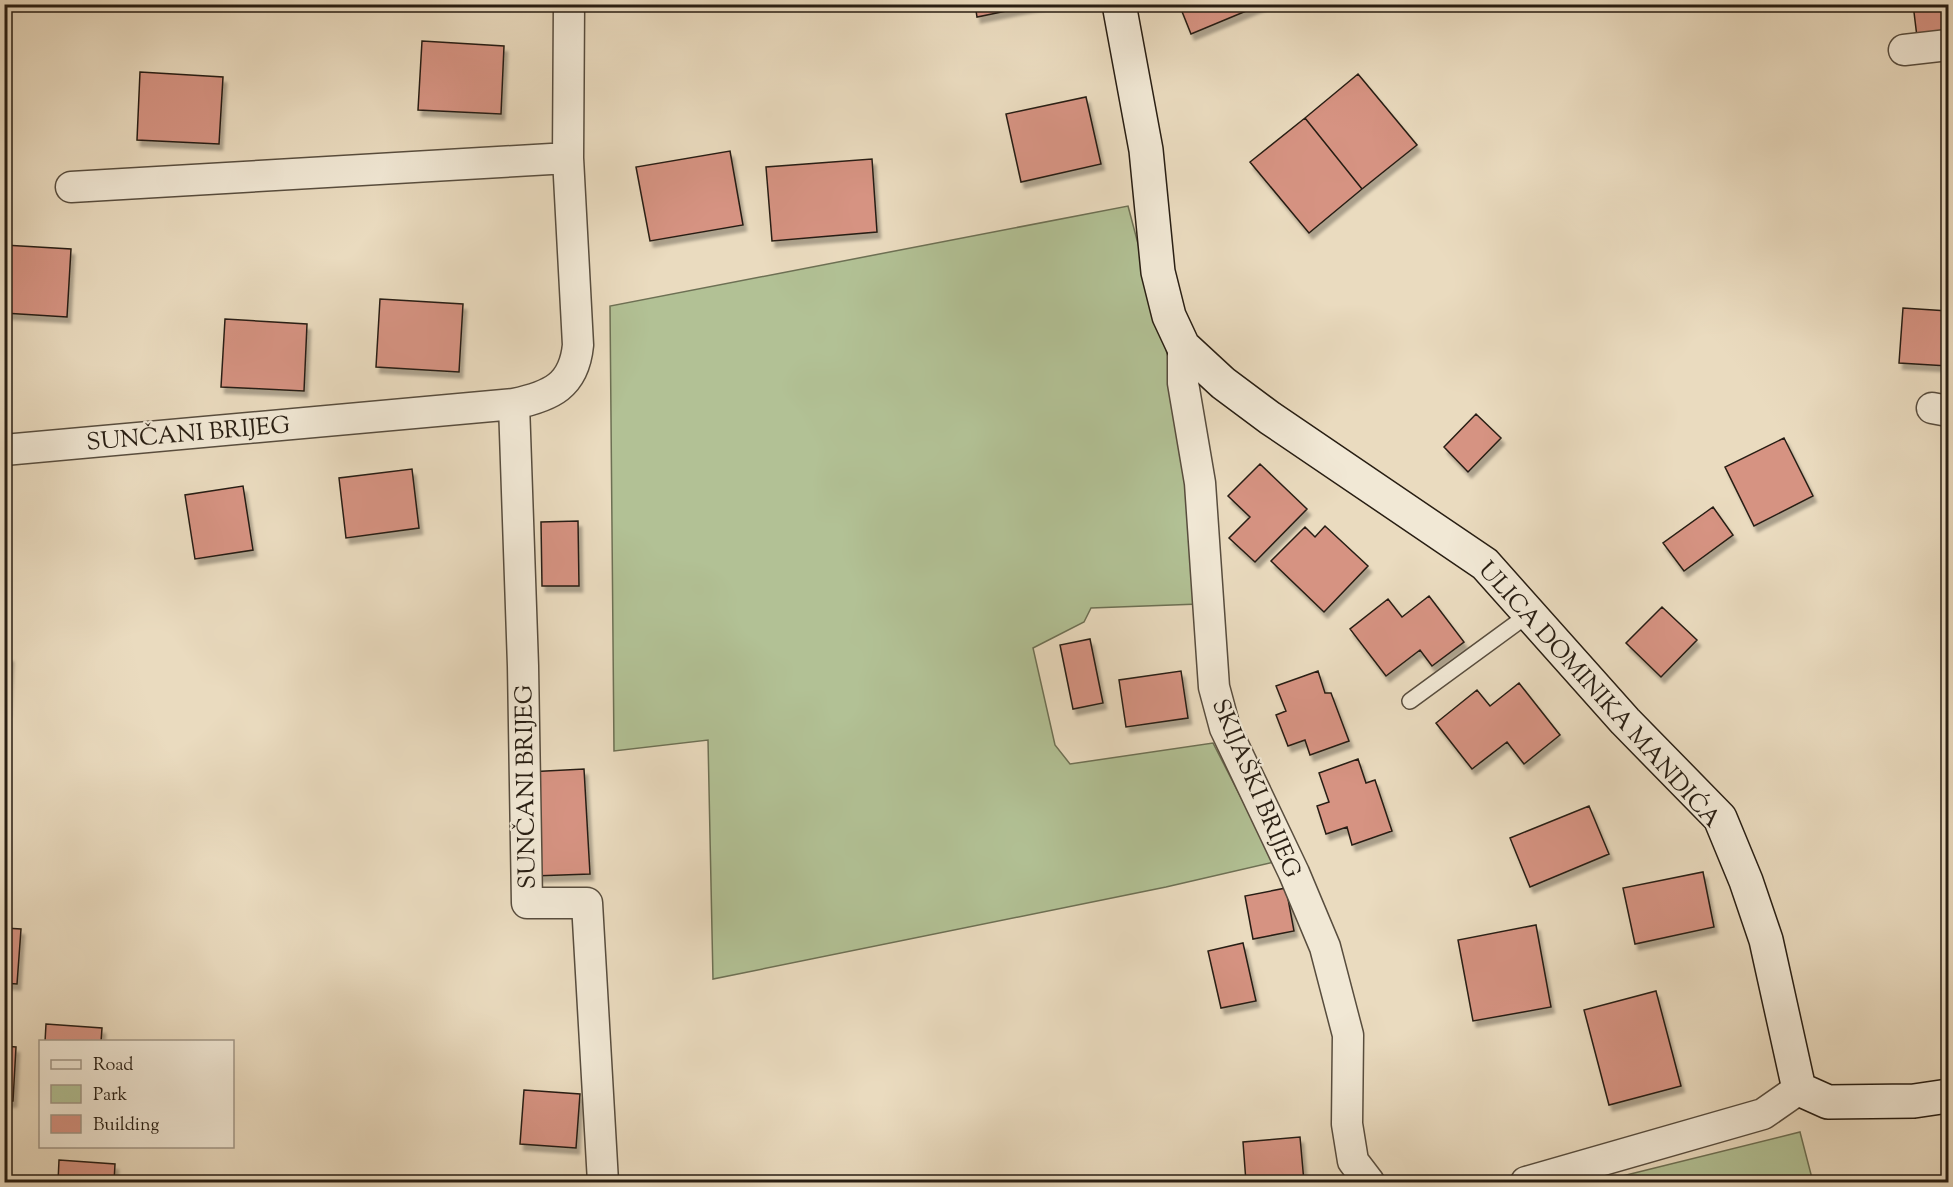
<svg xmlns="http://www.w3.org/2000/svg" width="1953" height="1187" viewBox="0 0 1953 1187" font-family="'Sorts Mill Goudy',serif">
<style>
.green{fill:#b2c195;stroke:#6d7054;stroke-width:1.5}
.building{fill:#d69382;stroke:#281e13;stroke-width:1.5;filter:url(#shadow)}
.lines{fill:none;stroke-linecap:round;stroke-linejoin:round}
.lane-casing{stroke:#584d3e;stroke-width:18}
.street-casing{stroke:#584d3e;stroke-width:33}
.secondary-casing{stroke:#281e13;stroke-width:36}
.lane{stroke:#f1e8d5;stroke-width:15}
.street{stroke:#f1e8d5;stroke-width:30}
.secondary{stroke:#f1e8d5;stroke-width:33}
.labels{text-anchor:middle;stroke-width:4.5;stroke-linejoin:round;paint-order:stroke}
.street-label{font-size:24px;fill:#281e13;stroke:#f1e8d5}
</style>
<defs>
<filter id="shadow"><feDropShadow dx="3.5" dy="6" stdDeviation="1.5" flood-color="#0004"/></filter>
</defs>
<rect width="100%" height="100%" fill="#eadbbf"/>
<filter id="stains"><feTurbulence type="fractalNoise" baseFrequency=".00333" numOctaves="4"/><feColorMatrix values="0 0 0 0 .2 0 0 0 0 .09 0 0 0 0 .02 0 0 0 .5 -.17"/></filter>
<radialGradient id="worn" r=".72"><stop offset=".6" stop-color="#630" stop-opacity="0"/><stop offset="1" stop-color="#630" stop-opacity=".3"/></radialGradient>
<path class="green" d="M 1128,206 L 1178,395 L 1199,604 L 1091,608 L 1084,622 L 1033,648 L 1055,745 L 1070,764 L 1213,743 L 1274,862 L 1166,887 L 713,979 L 708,740 L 614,751 L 610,306 Z
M 1800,1132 L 1813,1182 L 1598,1182 Z"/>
<path class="building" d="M 975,4 L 1041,4 L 977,17 Z
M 1179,4 L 1263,4 L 1191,34 Z
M 1913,4 L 1948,4 L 1948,34 L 1917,37 Z
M 422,41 L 504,46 L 501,114 L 418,110 Z
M 140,72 L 223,77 L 219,144 L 137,140 Z
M 1358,74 L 1417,145 L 1362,189 L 1305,118 Z
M 1086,97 L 1101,164 L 1021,182 L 1006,114 Z
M 1305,118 L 1362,189 L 1309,233 L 1250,162 Z
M 730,151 L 743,225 L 650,241 L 636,167 Z
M 872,159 L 877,232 L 772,241 L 766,167 Z
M 4,245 L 71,249 L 67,317 L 4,313 Z
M 380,299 L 463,304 L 459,372 L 376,367 Z
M 1903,308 L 1948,311 L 1948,366 L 1899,363 Z
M 225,319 L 307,324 L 304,391 L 221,387 Z
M 1476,414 L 1501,438 L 1468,472 L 1444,447 Z
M 1784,438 L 1813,496 L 1754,526 L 1725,467 Z
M 1260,464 L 1307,509 L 1255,562 L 1229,538 L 1250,517 L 1228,496 Z
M 412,469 L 419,528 L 346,538 L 339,478 Z
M 243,486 L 253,550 L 195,559 L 185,495 Z
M 1713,507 L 1733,535 L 1684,571 L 1663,543 Z
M 578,521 L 579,586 L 542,586 L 541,522 Z
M 1325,526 L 1368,566 L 1324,612 L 1271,561 L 1305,527 L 1315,537 Z
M 1429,596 L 1464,642 L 1432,666 L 1420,650 L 1386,676 L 1350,629 L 1388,599 L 1402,617 Z
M 1662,607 L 1697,640 L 1661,677 L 1626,643 Z
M 1090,639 L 1103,703 L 1073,709 L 1060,645 Z
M 4,656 L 10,656 L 7,710 L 4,710 Z
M 1181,671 L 1188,718 L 1126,727 L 1119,680 Z
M 1318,671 L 1325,693 L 1331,693 L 1349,741 L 1310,755 L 1305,740 L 1288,746 L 1276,715 L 1286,711 L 1276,686 Z
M 1519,683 L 1560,735 L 1524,764 L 1507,742 L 1472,769 L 1436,723 L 1477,690 L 1490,706 Z
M 1358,759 L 1366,783 L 1375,780 L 1392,831 L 1352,845 L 1347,827 L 1326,834 L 1317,806 L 1329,802 L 1319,773 Z
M 584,769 L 590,874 L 533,876 L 527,772 Z
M 1589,806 L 1609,854 L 1530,887 L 1510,838 Z
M 1703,872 L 1714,927 L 1635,944 L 1623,888 Z
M 1286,888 L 1294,931 L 1253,939 L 1245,896 Z
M 1536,925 L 1551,1007 L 1473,1021 L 1458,940 Z
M 4,928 L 21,929 L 17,984 L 4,983 Z
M 1243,943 L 1256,1001 L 1221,1008 L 1208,951 Z
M 1656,991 L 1681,1086 L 1609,1105 L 1584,1010 Z
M 46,1024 L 102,1028 L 101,1042 L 45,1042 Z
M 4,1046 L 16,1047 L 13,1101 L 4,1101 Z
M 524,1090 L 580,1094 L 576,1148 L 520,1144 Z
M 1300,1137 L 1304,1182 L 1246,1182 L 1243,1142 Z
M 59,1160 L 115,1164 L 114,1182 L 58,1182 Z"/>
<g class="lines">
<g class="lane-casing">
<path id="lane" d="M 1410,701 L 1529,614"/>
</g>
<g class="street-casing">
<path id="street" d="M 569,4 L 568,158 L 578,345 C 574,386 551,396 514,404 L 523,666 L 527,903 L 587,903 L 603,1182
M 1904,50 L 1948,45
M 71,187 L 568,158
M 1183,346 L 1183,383 L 1200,483 L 1214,687 L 1225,728 L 1294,873 L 1325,947 L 1348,1035 L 1347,1124 L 1353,1161 L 1369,1182
M 1932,408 L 1948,411
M 4,450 L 514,404
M 1526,1182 L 1763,1114 L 1799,1089"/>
</g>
<g class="secondary-casing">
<path id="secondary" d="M 1119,4 L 1146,150 L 1158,272 L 1169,316 L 1183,346 L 1223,383 L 1270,418 L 1485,564 L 1625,721 L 1720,818 L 1746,881 L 1766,940 L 1799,1089 L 1828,1102 L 1914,1101 L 1948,1096"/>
</g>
<use href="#lane" class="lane"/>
<use href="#street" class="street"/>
<use href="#secondary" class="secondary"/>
</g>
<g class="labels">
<g class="street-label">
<text transform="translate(188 433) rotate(-5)" y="8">SUNČANI BRIJEG</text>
<text transform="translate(1600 694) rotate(48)" y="8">ULICA DOMINIKA MANDIĆA</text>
<text transform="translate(525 787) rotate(-91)" y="8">SUNČANI BRIJEG</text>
<text transform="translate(1257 788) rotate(67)" y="8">SKIJAŠKI BRIJEG</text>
</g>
</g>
<rect width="1953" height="1187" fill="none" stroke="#eadbbf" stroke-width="24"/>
<rect x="6" y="6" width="1941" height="1175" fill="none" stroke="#281e13" stroke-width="3"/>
<rect x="12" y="12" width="1929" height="1163" fill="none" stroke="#281e13" stroke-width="1.5"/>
<rect x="39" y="1040" width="195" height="108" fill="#f1e8d5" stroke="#a19787" stroke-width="1.5"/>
<rect x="51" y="1060" width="30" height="9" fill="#f1e8d5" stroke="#a19787" stroke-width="1.5"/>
<text x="93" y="1070" font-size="18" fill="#281e13">Road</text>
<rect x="51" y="1085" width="30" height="18" fill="#b2c195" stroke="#a19787" stroke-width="1.5"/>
<text x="93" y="1100" font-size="18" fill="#281e13">Park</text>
<rect x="51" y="1115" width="30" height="18" fill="#d69382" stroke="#a19787" stroke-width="1.5"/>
<text x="93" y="1130" font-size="18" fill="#281e13">Building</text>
<rect width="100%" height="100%" filter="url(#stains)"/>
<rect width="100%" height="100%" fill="url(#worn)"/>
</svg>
